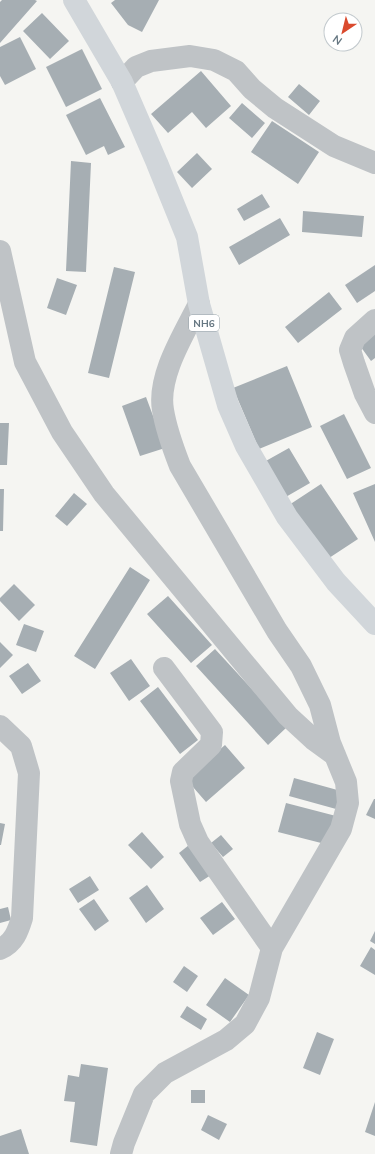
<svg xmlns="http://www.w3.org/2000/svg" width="375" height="1154" viewBox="0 0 375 1154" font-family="Mulish,sans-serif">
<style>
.building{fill:#a6aeb3}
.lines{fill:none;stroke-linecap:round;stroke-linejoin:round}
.minor{stroke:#bfc3c6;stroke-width:22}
.trunk{stroke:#d1d6da;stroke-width:22}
.labels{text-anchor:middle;stroke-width:4;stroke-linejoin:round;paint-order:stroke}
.shield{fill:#fff;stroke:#94a0a8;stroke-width:1}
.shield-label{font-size:10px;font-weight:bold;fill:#667782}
</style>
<rect width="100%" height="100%" fill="#f5f5f2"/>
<path class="building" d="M 2,0 L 35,0 L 37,1 L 0,43 L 0,2 Z
M 115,0 L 159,0 L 142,32 L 128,25 L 111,3 Z
M 42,13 L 69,41 L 50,59 L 23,31 Z
M 20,37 L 36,69 L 5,85 L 0,76 L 0,47 Z
M 82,49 L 102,89 L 66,107 L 46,67 Z
M 201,71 L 231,106 L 206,128 L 192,112 L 168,133 L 151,114 Z
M 299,84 L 320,101 L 309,115 L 288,97 Z
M 100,98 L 125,147 L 108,155 L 104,146 L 86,155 L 66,115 Z
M 242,103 L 265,123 L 252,138 L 229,118 Z
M 272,121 L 319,152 L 298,184 L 251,152 Z
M 197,153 L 212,169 L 192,188 L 177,172 Z
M 71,161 L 91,163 L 86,272 L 66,271 Z
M 262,194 L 270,207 L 244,221 L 237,209 Z
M 303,211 L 364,216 L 362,237 L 302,232 Z
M 280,218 L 290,235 L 239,265 L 229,247 Z
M 375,265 L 375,291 L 357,303 L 345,285 Z
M 114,267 L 135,272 L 109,378 L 88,373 Z
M 57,278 L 77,285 L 66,315 L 47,308 Z
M 329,292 L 342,309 L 298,343 L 285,327 Z
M 375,332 L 375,358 L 371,361 L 358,343 Z
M 287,366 L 312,427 L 259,449 L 233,388 Z
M 146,397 L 165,448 L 140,456 L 122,406 Z
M 344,414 L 371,468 L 347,479 L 320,426 Z
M 0,423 L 9,423 L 7,465 L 0,465 Z
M 289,448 L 310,483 L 284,498 L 264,462 Z
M 321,484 L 358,539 L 326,560 L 289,505 Z
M 375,484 L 375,542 L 353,493 Z
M 0,489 L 4,489 L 3,531 L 0,531 Z
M 74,493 L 87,504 L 67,526 L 55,516 Z
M 130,567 L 150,580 L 95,669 L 74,656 Z
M 14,584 L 35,605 L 19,621 L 0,601 L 0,598 Z
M 168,596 L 212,645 L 191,663 L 147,614 Z
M 24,624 L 44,631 L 36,652 L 16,645 Z
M 0,642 L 13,655 L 0,668 Z
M 215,649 L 287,727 L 268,745 L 196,666 Z
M 131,659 L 150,686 L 129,701 L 110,673 Z
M 28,663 L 41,681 L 22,694 L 9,676 Z
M 158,687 L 198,740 L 180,754 L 140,701 Z
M 225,745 L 245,768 L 206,802 L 186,779 Z
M 294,778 L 341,791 L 336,809 L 289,796 Z
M 374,799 L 375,799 L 375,819 L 366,815 Z
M 286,803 L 336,816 L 329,845 L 278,832 Z
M 0,823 L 5,824 L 1,845 L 0,845 Z
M 142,832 L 164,857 L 151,869 L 128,845 Z
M 221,835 L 233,849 L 223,857 L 211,843 Z
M 189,845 L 211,875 L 200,882 L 179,853 Z
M 90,876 L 99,890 L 78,903 L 69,889 Z
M 147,885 L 164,909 L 146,923 L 129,898 Z
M 94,899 L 109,921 L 95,931 L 79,909 Z
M 222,902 L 235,919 L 213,935 L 200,918 Z
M 8,907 L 11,920 L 0,923 L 0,909 Z
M 375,931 L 375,944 L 370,941 Z
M 371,947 L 375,950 L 375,975 L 360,966 Z
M 184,966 L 198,976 L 187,992 L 173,982 Z
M 225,978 L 249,995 L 230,1022 L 206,1005 Z
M 187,1006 L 207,1019 L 201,1030 L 180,1017 Z
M 317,1032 L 334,1039 L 320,1075 L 303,1068 Z
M 81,1064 L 108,1068 L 97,1146 L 70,1142 L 75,1102 L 64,1101 L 68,1075 L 79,1077 Z
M 191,1090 L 205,1090 L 205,1103 L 191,1103 Z
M 375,1102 L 375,1136 L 365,1132 Z
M 208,1115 L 227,1124 L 219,1140 L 201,1130 Z
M 21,1129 L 29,1154 L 0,1154 L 0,1136 Z"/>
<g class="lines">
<path class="minor" d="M 122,82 L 136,67 L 151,61 L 190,56 L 214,60 L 236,71 L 252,89 L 275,108 L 334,146 L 375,163
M 0,251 L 25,362 L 62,432 L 104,494 L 288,716 L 313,739 L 335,755
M 375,320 L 355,338 L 350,350 L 354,363 L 365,394 L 375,413
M 164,668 L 212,732 L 211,745 L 183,772 L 181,781 L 190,824 L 198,842 L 272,948
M 0,726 L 21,746 L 29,773 L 22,918 C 18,931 14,943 0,949
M 121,1154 L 124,1143 L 144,1094 L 165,1073 L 226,1040 L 245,1024 L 259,998 L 272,948 L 341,829 L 348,803 L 346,782 L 330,743 L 320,705 L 301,666 L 277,631 L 180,466 C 173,448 166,429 163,410 C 157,376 184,334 199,304"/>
<path class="trunk" d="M 74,0 L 122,82 L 157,163 L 187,237 L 199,304 L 228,405 L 246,446 L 287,517 L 336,582 L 375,624"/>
</g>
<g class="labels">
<rect class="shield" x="189" y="315" width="30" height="16" rx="3"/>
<g class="shield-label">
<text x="204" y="327">NH6</text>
</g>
</g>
<g transform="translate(343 32) rotate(215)"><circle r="19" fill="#ffffff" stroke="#c2c9cd"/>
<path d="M0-3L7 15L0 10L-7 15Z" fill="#da4a2d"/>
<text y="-6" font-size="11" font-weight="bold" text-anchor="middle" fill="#667782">N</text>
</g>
</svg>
